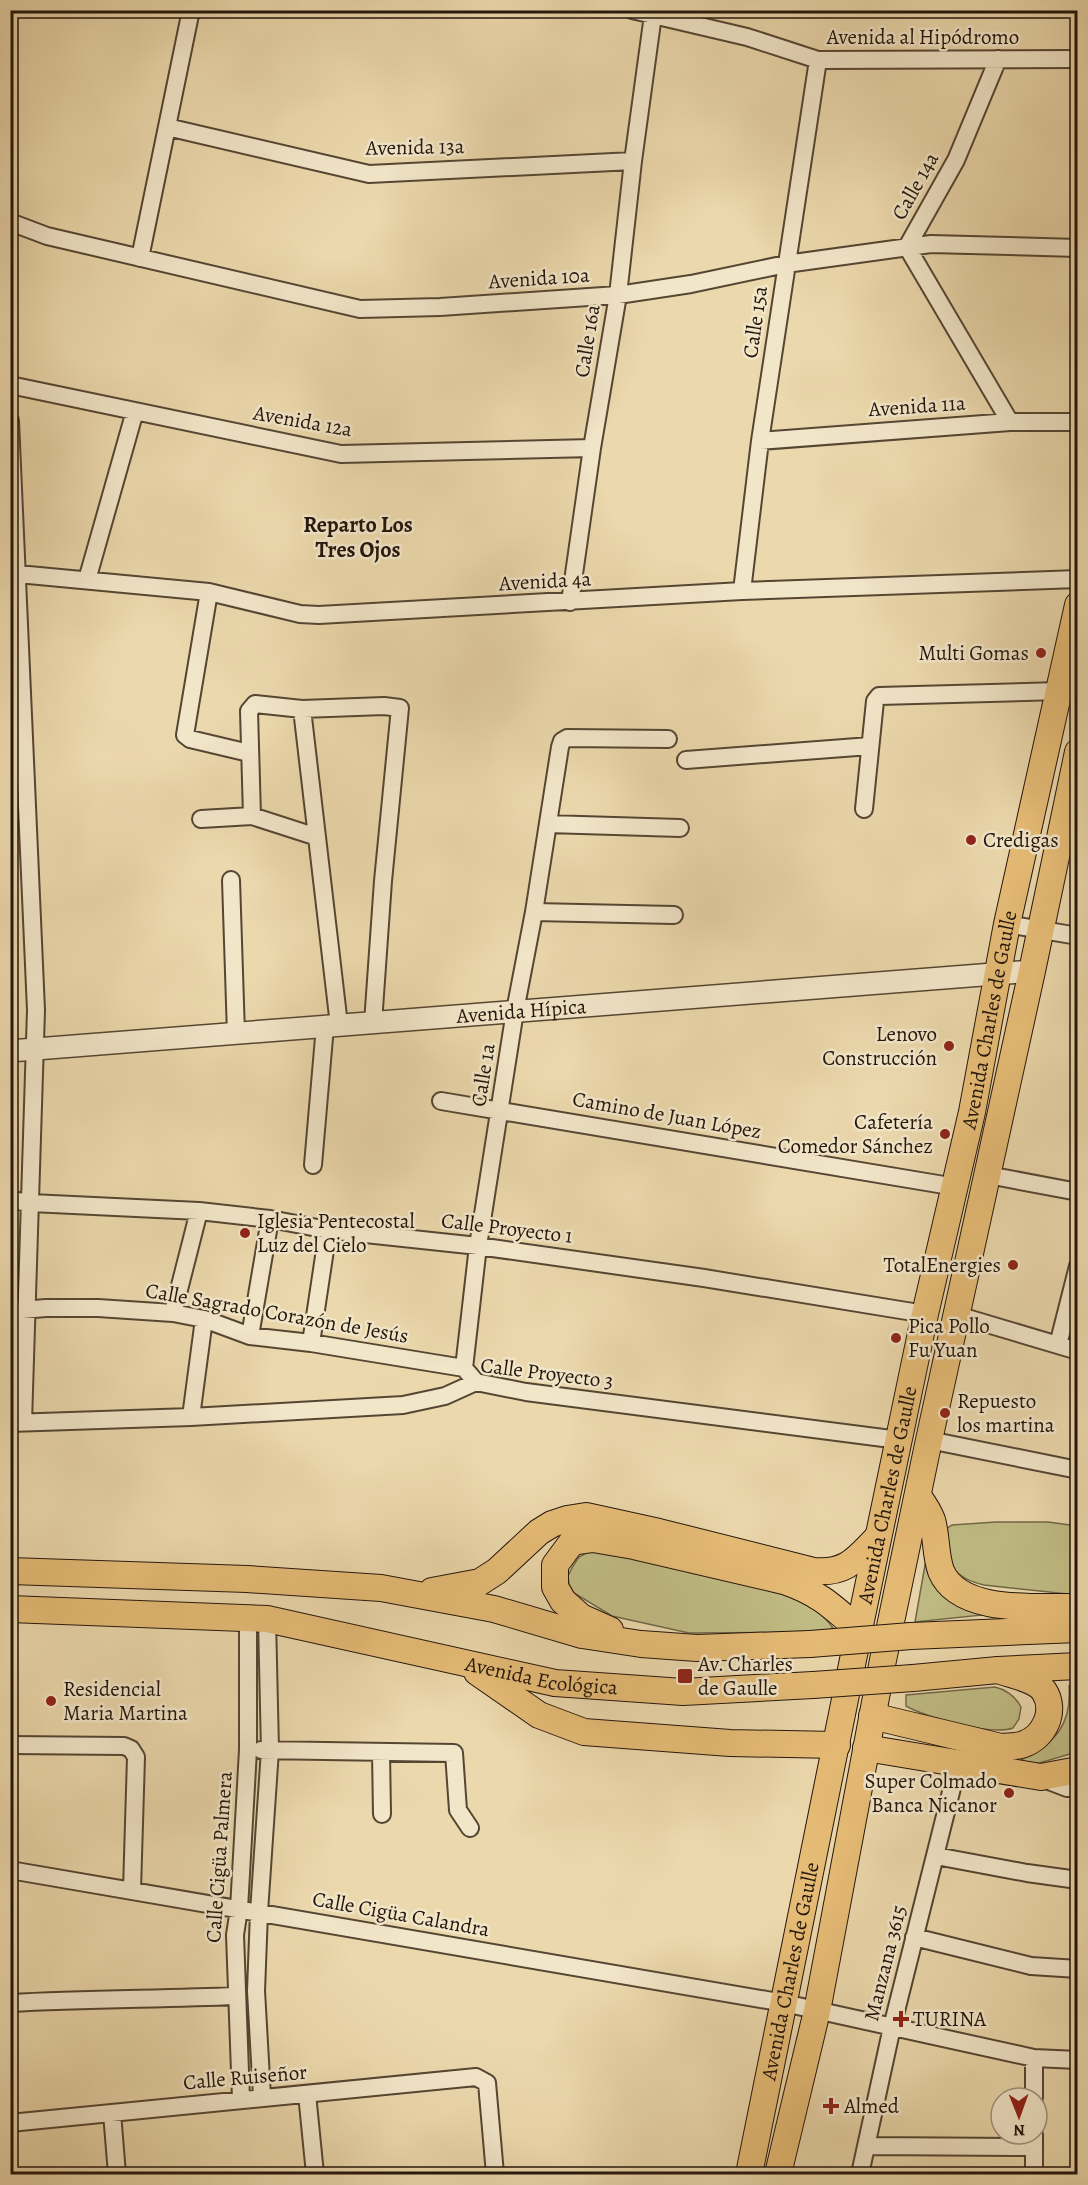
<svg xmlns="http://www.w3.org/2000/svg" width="1088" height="2185" viewBox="0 0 1088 2185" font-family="Alegreya,serif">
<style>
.green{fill:#c0bc84;stroke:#726848;stroke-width:1.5}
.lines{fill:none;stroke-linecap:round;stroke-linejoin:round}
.minor-casing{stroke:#554633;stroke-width:20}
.tertiary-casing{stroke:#554633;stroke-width:24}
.primary-casing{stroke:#23150b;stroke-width:28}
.minor{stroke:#f2e6c9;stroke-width:16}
.tertiary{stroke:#f2e6c9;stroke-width:21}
.primary{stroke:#e6bc76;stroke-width:26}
.primary-bridge-casing{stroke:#23150b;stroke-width:28;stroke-linecap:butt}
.primary-bridge{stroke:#e6bc76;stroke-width:26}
.poi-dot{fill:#8f2418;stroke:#f2e6c9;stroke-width:2}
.labels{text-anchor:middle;stroke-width:5;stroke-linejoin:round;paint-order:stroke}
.street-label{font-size:21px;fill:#23150b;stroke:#f2e6c9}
.poi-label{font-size:21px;fill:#23150b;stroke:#f2e6c9;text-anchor:start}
.neighbourhood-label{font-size:22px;font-weight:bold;fill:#23150b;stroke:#f2e6c9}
</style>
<rect width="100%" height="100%" fill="#ebd8ac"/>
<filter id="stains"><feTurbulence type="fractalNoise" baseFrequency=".00333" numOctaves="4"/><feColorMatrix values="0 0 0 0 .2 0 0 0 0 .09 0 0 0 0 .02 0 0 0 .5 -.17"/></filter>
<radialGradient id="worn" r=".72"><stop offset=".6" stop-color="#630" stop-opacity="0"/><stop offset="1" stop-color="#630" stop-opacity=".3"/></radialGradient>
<path class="green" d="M 996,1522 L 1048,1522 L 1077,1526 L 1077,1595 L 984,1585 C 949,1577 950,1562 943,1531 L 952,1525 Z
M 588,1552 L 603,1552 L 786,1591 C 803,1602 821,1611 833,1628 L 825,1632 L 689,1633 L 612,1616 L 574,1593 L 569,1584 L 568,1576 L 573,1566 L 579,1557 Z
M 925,1565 L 936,1581 L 1029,1610 L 915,1622 Z
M 1077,1684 L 1077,1752 L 1029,1766 L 1021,1760 C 1055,1743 1072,1725 1069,1686 Z
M 995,1687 C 1007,1690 1015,1696 1021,1707 L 1019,1719 L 1013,1728 C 991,1736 926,1717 906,1706 L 906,1695 Z"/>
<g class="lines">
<g class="minor-casing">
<path id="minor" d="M 632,10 L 747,37 L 818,60 L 1078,59
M 998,59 L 956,160 L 907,247 L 1010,422
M 167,127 L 369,174 L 633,161
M 10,222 L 47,236 L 360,309 L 440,307 L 618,295 L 691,284 L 786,264 L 931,244 L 1078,248
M 140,258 L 191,10
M 10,385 L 341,454 L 592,448
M 10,421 L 36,1010 L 23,1422
M 760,441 L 1010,422 L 1078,422
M 18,574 L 209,592 L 300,614 L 319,615 L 742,591 L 1078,579
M 87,580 L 135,411
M 742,591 L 760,441 L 818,60
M 209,592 L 185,735 L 190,739 L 249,753
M 570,602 L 592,448 L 618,295 L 633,161 L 653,15
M 302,709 L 339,1025
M 686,760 L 870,746
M 864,809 L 875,701 L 879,696 L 1060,691
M 201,819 L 252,816
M 548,824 L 680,828
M 317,837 L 252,816 L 249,711 L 255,704 L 302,709 L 384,706 L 400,708 L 383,881 L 373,1023
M 231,880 L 236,1034
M 534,912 L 674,915
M 1007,924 L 1078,936
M 441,1101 L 956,1187
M 313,1165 L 325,1026
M 988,1175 L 1078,1192
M 10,1200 L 31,1203 L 199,1211 L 270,1219 L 328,1230 L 478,1246 L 704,1278 L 925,1314
M 10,1311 L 46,1308 L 98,1308 L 173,1313 L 204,1319 L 250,1336 L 311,1343 L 464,1368
M 173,1313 L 199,1211
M 957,1315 L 1078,1351
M 250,1336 L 270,1219
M 311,1343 L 328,1230
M 1058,1345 L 1078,1266
M 476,1382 L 464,1368 L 478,1246 L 515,1011 L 534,912 L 560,747 L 562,741 L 567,738 L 668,739
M 191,1417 L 204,1319
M 10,1423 L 191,1417 L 403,1405 L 445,1396 L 476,1382 L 526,1392 L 899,1440
M 929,1440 L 1078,1470
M 10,1745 L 124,1746 L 131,1749 L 136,1757 L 132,1890
M 261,1750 L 454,1753 L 458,1810 L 470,1828
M 381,1752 L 382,1814
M 1041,1778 L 1067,1788 L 1078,1788
M 936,1856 L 1027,1873 L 1078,1880
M 10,1870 L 784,2003 L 1034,2058 L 1078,2060
M 914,1937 L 1031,1966 L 1078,1969
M 10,2003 C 86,1999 161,1999 236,1996
M 1034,2058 L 1034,2098
M 307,2094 L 315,2174
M 262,2096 L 256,1991 L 259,1912 L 270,1750 L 267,1619
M 241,2099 L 235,1935 L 239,1909 L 248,1750 L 248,1619
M 112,2113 L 117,2174
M 10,2123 L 476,2077 L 487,2083 L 495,2174
M 866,2146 L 1034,2147
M 860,2174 L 892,2027 L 958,1764
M 1034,2174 L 1034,2134"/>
</g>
<g class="tertiary-casing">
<g id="tertiary">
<path id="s1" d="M 10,1051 L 1032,971"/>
</g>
</g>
<g class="primary-casing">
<g id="primary">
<path d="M 918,1496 C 923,1503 929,1512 932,1520 C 937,1537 935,1554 941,1571 C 959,1615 1039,1606 1078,1607"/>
<path d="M 10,1571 L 247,1579 L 381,1588 L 494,1609 L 582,1635 L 641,1644 L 697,1648 L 810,1644"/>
<path d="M 432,1591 L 480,1582 L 497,1571 L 539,1532 L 552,1524 L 567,1519 L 586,1516 L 659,1532 L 814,1571 C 847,1574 857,1558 878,1537"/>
<path id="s2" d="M 10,1609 L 267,1619 L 555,1683 L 683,1692 L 813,1685"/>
<path d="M 610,1630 L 581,1617 L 563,1601 L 555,1587 L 555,1565 L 572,1542 L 593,1539 L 634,1546 L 784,1581 C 819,1593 832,1606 859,1630"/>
<path d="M 911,1636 L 1078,1629"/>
<path d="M 477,1672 L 539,1715 L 584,1732 L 730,1743 L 837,1745"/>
<path d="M 913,1678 L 998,1670 L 1078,1666"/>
<path d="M 872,1716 L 1001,1747 C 1008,1746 1017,1747 1024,1744 C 1044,1737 1057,1711 1044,1691 C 1036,1679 1011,1675 998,1670"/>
<path d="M 866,1748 L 1041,1777 L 1078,1770"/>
<path id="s3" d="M 749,2174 L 859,1630 L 925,1314 L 972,1112 L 1007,924 L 1078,605"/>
<path d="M 778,2174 L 817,2011 L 883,1660 L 929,1440 L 1032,971 L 1078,752"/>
</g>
</g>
<use href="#minor" class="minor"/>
<use href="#tertiary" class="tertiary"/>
<use href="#primary" class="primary"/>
<g class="primary-bridge-casing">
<path id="primary-bridge" d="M 810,1644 L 911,1636
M 813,1685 L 913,1678"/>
</g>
<use href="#primary-bridge" class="primary-bridge"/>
</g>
<g class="poi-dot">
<circle cx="1041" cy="653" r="6"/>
<circle cx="971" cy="840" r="6"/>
<circle cx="949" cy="1046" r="6"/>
<circle cx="945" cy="1134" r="6"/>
<circle cx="245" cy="1233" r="6"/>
<circle cx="1013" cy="1265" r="6"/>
<circle cx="896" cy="1338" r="6"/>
<circle cx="945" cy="1413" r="6"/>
<rect x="677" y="1668" width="16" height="16" rx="3"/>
<circle cx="51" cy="1701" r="6"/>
<circle cx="1009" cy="1793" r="6"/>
<path d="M898 2010h6v6h6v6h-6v6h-6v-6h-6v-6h6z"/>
<path d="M828 2097h6v6h6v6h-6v6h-6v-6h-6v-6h6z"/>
</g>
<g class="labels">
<g class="street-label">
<text x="923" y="44">Avenida al Hipódromo</text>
<text transform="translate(415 147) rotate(-1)" y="7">Avenida 13a</text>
<text transform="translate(915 186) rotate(-61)" y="7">Calle 14a</text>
<text transform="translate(539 278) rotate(-4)" y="7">Avenida 10a</text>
<text transform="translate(755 322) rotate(-82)" y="7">Calle 15a</text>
<text transform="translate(587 341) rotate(-81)" y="7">Calle 16a</text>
<text transform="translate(917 406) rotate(-4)" y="7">Avenida 11a</text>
<text transform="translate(303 421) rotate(10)" y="7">Avenida 12a</text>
<text transform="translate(545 581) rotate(-3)" y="7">Avenida 4a</text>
<text dy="7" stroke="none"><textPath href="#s1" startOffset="513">Avenida Hípica</textPath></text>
<text dy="7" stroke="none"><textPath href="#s3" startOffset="1179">Avenida Charles de Gaulle</textPath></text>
<text transform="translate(483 1075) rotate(-81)" y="7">Calle 1a</text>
<text transform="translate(667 1115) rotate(10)" y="7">Camino de Juan López</text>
<text transform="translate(507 1228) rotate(7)" y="7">Calle Proyecto 1</text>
<text transform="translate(277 1313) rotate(10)" y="7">Calle Sagrado Corazón de Jesús</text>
<text transform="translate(547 1373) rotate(7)" y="7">Calle Proyecto 3</text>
<text dy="7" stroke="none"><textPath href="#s3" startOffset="693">Avenida Charles de Gaulle</textPath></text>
<text dy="7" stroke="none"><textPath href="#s2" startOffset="538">Avenida Ecológica</textPath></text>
<text transform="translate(219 1857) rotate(-86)" y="7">Calle Cigüa Palmera</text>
<text transform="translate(401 1914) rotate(10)" y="7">Calle Cigüa Calandra</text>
<text transform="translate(885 1963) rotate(-76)" y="7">Manzana 3615</text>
<text dy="7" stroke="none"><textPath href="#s3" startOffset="207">Avenida Charles de Gaulle</textPath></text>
<text transform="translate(245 2077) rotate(-5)" y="7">Calle Ruiseñor</text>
</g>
<g class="poi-label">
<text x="1029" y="660" text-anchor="end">Multi Gomas</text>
<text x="983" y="847">Credigas</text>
<text x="937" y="1041" text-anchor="end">Lenovo<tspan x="937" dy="24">Construcción</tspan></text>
<text x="933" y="1129" text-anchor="end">Cafetería<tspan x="933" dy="24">Comedor Sánchez</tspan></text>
<text x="257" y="1228">Iglesia Pentecostal<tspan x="257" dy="24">Luz del Cielo</tspan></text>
<text x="1001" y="1272" text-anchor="end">TotalEnergies</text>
<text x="908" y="1333">Pica Pollo<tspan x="908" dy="24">Fu Yuan</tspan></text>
<text x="957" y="1408">Repuesto<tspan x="957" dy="24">los martina</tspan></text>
<text x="698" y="1671">Av. Charles<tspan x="698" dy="24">de Gaulle</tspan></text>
<text x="63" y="1696">Residencial<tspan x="63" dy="24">Maria Martina</tspan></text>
<text x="997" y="1788" text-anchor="end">Super Colmado<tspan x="997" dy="24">Banca Nicanor</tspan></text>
<text x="913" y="2026">TURINA</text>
<text x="844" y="2113">Almed</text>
</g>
<g class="neighbourhood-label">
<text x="358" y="532">Reparto Los<tspan x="358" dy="25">Tres Ojos</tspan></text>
</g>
</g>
<rect width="1088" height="2185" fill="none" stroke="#ebd8ac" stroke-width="36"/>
<rect x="12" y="12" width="1064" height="2161" fill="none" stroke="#23150b" stroke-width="3"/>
<rect x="18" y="18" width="1052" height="2149" fill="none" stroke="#23150b" stroke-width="1.5"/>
<g transform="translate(1019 2116) rotate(179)"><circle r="28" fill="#f2e6c9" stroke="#9f927d" stroke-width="1.5"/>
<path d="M0-4.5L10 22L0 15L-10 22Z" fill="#8f2418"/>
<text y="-9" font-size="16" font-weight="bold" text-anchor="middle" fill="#23150b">N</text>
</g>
<rect width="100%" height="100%" filter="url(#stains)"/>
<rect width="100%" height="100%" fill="url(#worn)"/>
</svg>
